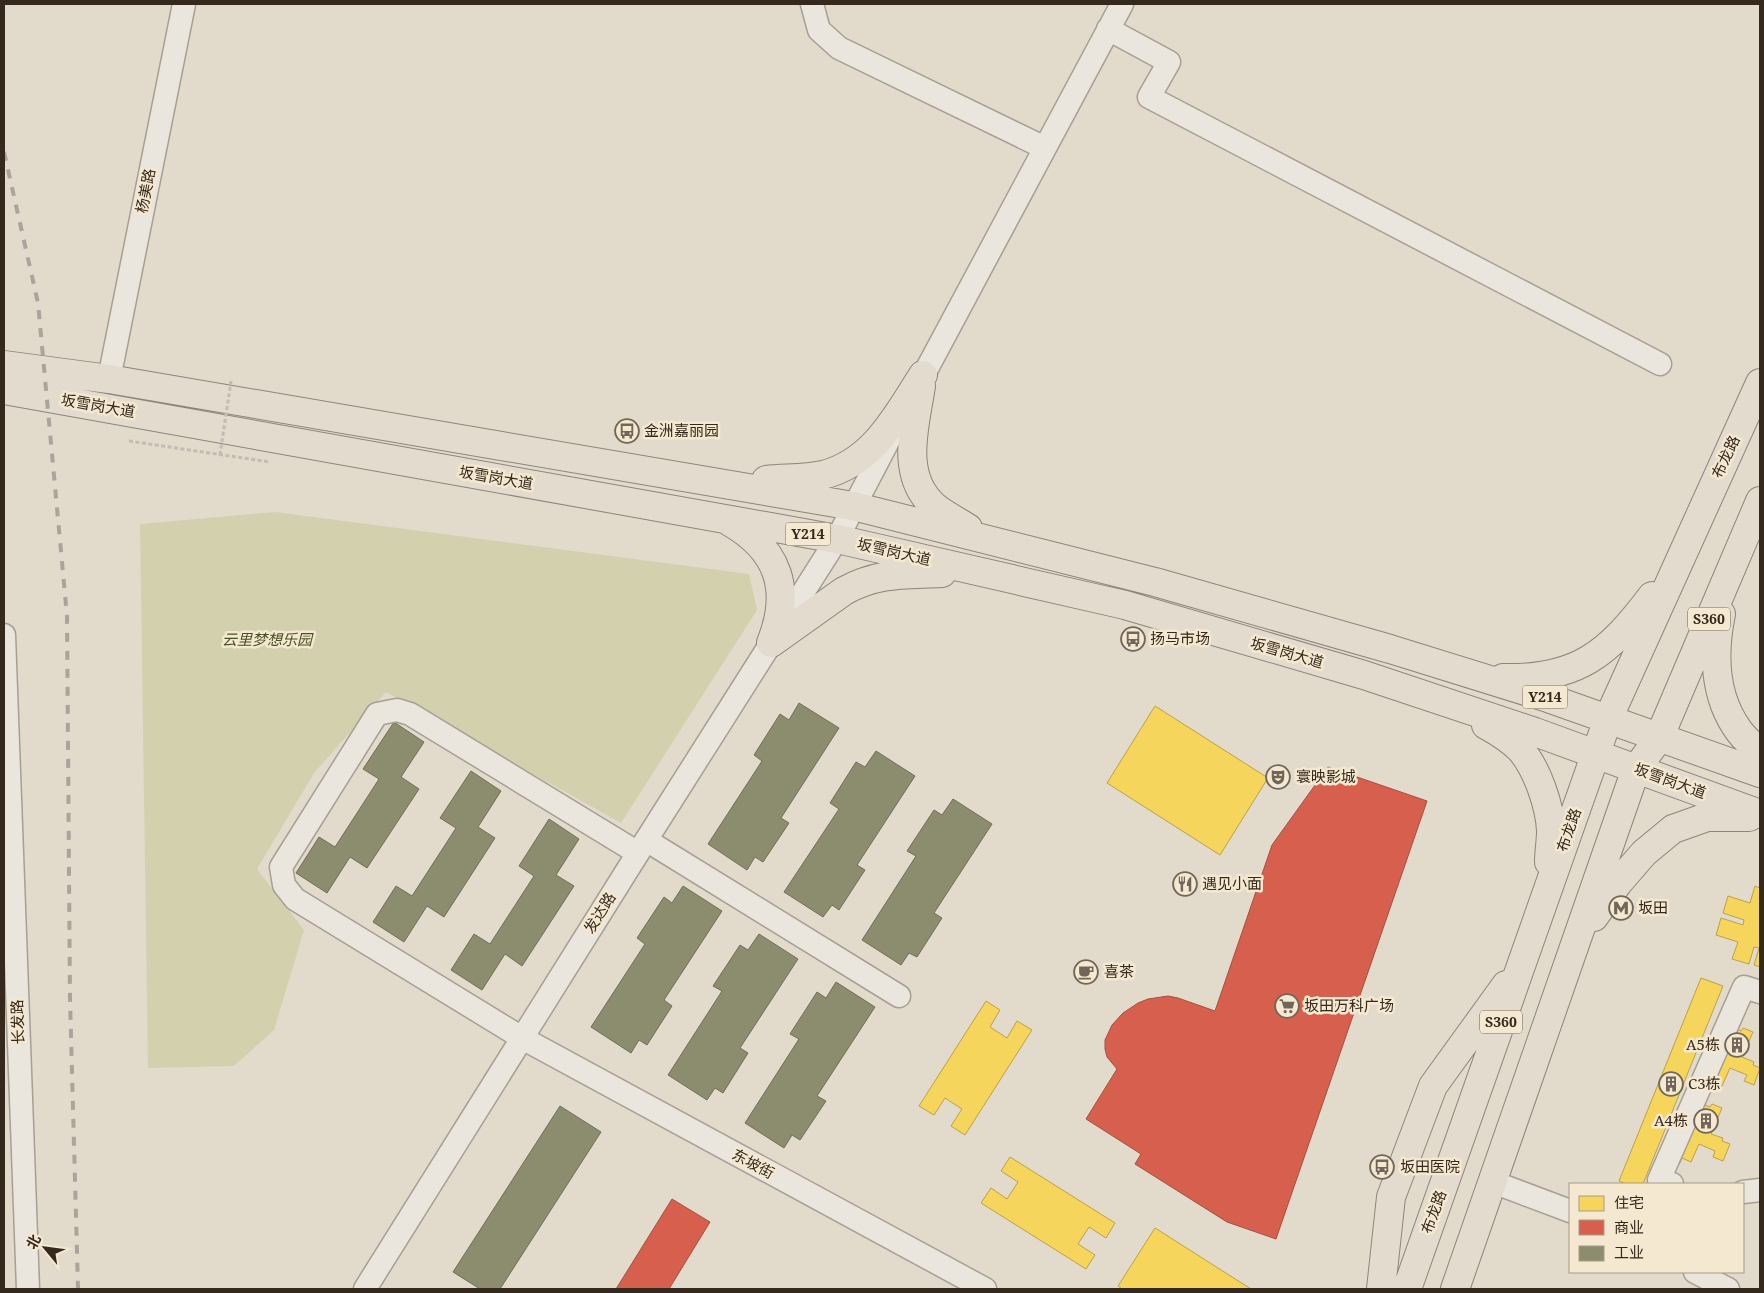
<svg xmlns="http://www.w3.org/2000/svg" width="1764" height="1293" viewBox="0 0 1764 1293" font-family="'Noto Serif','Noto Sans SC',serif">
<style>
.green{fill:#d3d1ad}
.homes{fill:#f6d55c;stroke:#bca149}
.shops{fill:#d6604d;stroke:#a64f3f}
.industry{fill:#8c8c6e;stroke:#726e56}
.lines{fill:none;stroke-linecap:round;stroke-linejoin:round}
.minor-casing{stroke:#a79f94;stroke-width:25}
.major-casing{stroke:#8d857b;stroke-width:30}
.path{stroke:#c3bcb4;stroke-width:3;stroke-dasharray:4 2.5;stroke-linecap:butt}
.minor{stroke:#eae6dd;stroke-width:22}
.major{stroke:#e2dbce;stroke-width:28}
.rail{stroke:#aaa49d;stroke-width:4;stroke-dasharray:9 9;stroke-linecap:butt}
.path-bridge{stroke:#c3bcb4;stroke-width:3;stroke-dasharray:4 2.5;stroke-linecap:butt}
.labels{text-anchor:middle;stroke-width:5;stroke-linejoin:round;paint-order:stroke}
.shield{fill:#f4e8d0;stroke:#6e6253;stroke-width:1}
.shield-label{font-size:14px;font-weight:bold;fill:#35281d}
.street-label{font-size:15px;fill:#35281d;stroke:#f4e8d0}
.poi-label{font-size:15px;fill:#35281d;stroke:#f4e8d0;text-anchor:start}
.park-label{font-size:15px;font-style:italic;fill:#485124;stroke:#f4e8d0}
</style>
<rect width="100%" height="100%" fill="#e2dacb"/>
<path class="green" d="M 275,512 L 749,574 L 757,610 L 621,823 L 386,692 L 314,773 L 257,869 L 304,930 L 274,1030 L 234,1066 L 148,1068 L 140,524 Z"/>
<path class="homes" d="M 1155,706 L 1268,778 L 1220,855 L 1107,783 Z
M 1755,886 L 1760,888 L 1760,967 L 1754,965 L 1759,948 L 1754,947 L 1749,964 L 1732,959 L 1738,942 L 1716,935 L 1721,918 L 1743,925 L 1744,920 L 1723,913 L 1728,896 L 1750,903 Z
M 1701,978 L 1723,986 L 1643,1184 L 1626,1184 L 1619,1181 Z
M 986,1001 L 1000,1010 L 990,1027 L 1007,1038 L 1017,1021 L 1032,1030 L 965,1135 L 951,1126 L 962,1109 L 945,1098 L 934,1115 L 919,1106 Z
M 1734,1028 L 1741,1031 L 1743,1028 L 1753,1032 L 1742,1057 L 1754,1062 L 1753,1065 L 1760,1068 L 1754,1085 L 1744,1081 L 1747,1075 L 1730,1068 L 1722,1086 L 1714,1082 Z
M 1703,1104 L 1710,1107 L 1712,1104 L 1722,1108 L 1711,1134 L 1723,1138 L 1722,1141 L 1730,1144 L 1723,1161 L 1713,1157 L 1715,1151 L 1699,1144 L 1691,1162 L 1682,1158 L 1680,1163 L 1673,1160 Z
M 1010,1157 L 1115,1223 L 1106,1238 L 1089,1227 L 1078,1244 L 1095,1255 L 1086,1269 L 981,1203 L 991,1188 L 1007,1199 L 1018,1182 L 1001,1171 Z
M 1155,1228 L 1251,1289 L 1122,1289 L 1118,1286 Z"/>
<path class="shops" d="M 1328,767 L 1427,801 L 1276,1239 L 1227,1222 L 1135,1164 L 1141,1154 L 1086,1119 L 1117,1069 L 1107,1057 L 1105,1049 L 1105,1040 L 1112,1025 L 1123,1013 L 1138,1003 L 1148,999 L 1168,996 L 1178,998 L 1215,1011 L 1272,845 Z
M 672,1199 L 710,1222 L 669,1289 L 616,1289 Z"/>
<path class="industry" d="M 799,703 L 839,728 L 781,818 L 789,823 L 763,862 L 755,857 L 747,870 L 708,844 L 762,761 L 754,755 L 780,714 L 789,720 Z
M 394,722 L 424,742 L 401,777 L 419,789 L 367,868 L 350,857 L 327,893 L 296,873 L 319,837 L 335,847 L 379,779 L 363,769 Z
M 876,751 L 915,776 L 857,865 L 865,870 L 839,910 L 832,905 L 823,917 L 784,892 L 839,809 L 830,803 L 856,762 L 865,767 Z
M 471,771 L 501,791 L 478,827 L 495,838 L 444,917 L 427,906 L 404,942 L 373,922 L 396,886 L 412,896 L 456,828 L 440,818 Z
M 953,799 L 992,824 L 934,913 L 942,918 L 917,957 L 909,953 L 901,965 L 862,940 L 916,856 L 907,851 L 934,810 L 942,815 Z
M 549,819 L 579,839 L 556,875 L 574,886 L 522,966 L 505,954 L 482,990 L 451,970 L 474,934 L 490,944 L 534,876 L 519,866 Z
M 683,886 L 722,911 L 664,1000 L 672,1006 L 647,1045 L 639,1040 L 631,1053 L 591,1027 L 645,944 L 637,938 L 664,897 L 672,903 Z
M 759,934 L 798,959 L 740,1048 L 748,1053 L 723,1093 L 715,1088 L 707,1100 L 668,1075 L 722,991 L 713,986 L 740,945 L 748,950 Z
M 836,982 L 875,1007 L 817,1096 L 826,1101 L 800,1140 L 792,1135 L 784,1148 L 745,1123 L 799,1039 L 790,1034 L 817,992 L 826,998 Z
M 560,1106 L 601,1132 L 500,1289 L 480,1289 L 453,1272 Z"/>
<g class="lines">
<g class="minor-casing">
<path id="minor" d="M 812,4 L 819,30 L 839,48 L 1045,148
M 1108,29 L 1169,62 L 1149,97 L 1660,364
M 109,379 L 184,4
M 915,391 L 1122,4
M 4,635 L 28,1289
M 646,840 L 899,996
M 638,853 L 410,714 L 397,710 L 377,714 L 281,867 L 284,885 L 295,899 L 522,1038 L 985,1289
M 1493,1182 L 1570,1211
M 1672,1184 L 1659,1180 L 1744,987 L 1760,992
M 1743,1192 L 1760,1190
M 1695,1272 L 1728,1289
M 365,1289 L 638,853 L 837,539 L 893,432"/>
</g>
<g class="major-casing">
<path id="major" d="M 4,365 L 109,379 L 853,506 L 1155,582 L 1390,649 L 1548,698 L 1760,773
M 921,386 C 915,426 899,476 935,507 C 945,515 957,521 968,528
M 4,390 L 837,539 L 1125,605 L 1364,675 L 1535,732 L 1760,814
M 766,480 C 784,478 805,479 823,475 C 874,462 897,415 923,375
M 730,522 C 779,550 792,590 771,643
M 1721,614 C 1713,653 1714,697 1739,731 C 1745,739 1753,746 1760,753
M 771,643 L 844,591 C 879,572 904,575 942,573
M 1503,678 C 1578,680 1609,653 1652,596
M 1486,725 C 1497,731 1511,740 1520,749 C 1537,768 1550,806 1551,831 C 1551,841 1549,852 1549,862
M 1594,917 L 1618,883 L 1644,853 L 1673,829 L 1707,817 L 1749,817
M 1381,1289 L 1391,1197 L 1433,1086 L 1506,985
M 1407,1289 L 1608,719 L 1760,383
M 1455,1289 L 1636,769 L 1659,738 L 1760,501"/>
</g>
<path class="path" d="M 129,441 L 270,462"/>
<use href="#minor" class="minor"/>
<use href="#major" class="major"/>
<path class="rail" d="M 4,152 L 38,303 L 67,616 L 70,999 L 78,1289"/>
<path class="path-bridge" d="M 220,455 L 231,381"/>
</g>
<defs>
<g id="bus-ring" transform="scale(1.25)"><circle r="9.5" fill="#f4e8d0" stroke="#72665a" stroke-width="1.5"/><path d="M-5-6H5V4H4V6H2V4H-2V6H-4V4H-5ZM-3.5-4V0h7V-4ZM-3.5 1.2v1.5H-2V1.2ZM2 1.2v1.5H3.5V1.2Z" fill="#72665a"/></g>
<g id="theatre-ring" transform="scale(1.25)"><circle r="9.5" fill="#f4e8d0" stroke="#72665a" stroke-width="1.5"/><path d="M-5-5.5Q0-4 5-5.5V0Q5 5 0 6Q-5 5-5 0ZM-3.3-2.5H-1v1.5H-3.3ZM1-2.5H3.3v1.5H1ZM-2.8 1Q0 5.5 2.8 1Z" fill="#72665a"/></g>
<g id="restaurant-ring" transform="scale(1.25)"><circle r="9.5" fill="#f4e8d0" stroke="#72665a" stroke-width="1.5"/><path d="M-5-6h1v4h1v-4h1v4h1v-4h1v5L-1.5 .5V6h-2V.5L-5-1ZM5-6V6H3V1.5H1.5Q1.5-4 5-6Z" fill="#72665a"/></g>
<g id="metro-ring" transform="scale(1.25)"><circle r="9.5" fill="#f4e8d0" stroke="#72665a" stroke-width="1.5"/><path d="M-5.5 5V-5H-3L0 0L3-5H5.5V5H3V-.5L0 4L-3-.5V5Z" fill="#72665a"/></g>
<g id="cafe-ring" transform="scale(1.25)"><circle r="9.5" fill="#f4e8d0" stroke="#72665a" stroke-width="1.5"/><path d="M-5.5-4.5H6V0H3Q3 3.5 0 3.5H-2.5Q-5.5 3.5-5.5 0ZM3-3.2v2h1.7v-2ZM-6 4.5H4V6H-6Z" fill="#72665a"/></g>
<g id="supermarket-ring" transform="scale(1.25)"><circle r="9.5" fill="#f4e8d0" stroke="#72665a" stroke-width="1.5"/><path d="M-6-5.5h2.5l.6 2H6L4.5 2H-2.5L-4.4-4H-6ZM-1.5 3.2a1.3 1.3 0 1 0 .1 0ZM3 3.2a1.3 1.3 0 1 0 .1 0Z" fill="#72665a"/></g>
<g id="building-ring" transform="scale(1.25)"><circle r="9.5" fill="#f4e8d0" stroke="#72665a" stroke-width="1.5"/><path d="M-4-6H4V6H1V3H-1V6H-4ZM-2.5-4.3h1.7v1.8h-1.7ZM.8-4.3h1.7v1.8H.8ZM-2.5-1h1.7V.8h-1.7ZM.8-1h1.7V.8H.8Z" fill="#72665a"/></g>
</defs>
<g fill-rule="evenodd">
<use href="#bus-ring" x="627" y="431"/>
<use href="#bus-ring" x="1133" y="639"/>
<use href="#theatre-ring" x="1278" y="777"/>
<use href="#restaurant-ring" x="1185" y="884"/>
<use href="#metro-ring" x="1621" y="908"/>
<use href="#cafe-ring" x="1086" y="972"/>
<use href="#supermarket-ring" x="1287" y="1006"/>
<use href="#building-ring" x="1737" y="1045"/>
<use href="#building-ring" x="1671" y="1084"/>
<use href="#building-ring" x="1706" y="1121"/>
<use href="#bus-ring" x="1382" y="1167"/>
</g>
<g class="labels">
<g class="shield">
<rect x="785.5" y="522.5" width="45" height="23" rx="4"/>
<rect x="1688" y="607.5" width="42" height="23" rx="4"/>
<rect x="1522.5" y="685.5" width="45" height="23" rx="4"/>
<rect x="1480" y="1010.5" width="42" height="23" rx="4"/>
</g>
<g class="shield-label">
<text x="808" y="539">Y214</text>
<text x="1709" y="624">S360</text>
<text x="1545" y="702">Y214</text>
<text x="1501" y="1027">S360</text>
</g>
<g class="street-label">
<text transform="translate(146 191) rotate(-79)" y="5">杨美路</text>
<text transform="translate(98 406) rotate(10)" y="5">坂雪岗大道</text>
<text transform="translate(1726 457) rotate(-65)" y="5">布龙路</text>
<text transform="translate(496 478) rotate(10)" y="5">坂雪岗大道</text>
<text transform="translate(894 552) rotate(13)" y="5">坂雪岗大道</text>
<text transform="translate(1287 653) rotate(16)" y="5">坂雪岗大道</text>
<text transform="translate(1670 781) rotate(20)" y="5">坂雪岗大道</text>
<text transform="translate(1569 830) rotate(-71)" y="5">布龙路</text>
<text transform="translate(600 913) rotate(-58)" y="5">发达路</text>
<text transform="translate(18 1022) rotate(-92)" y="5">长发路</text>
<text transform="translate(753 1164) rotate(28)" y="5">东坡街</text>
<text transform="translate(1434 1212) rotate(-70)" y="5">布龙路</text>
</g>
<g class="poi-label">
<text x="644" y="436">金洲嘉丽园</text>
<text x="1150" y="644">扬马市场</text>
<text x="1296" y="782">寰映影城</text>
<text x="1202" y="889">遇见小面</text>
<text x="1638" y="913">坂田</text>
<text x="1104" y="977">喜茶</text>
<text x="1304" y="1011">坂田万科广场</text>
<text x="1720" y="1050" text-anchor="end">A5栋</text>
<text x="1688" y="1089">C3栋</text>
<text x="1688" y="1126" text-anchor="end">A4栋</text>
<text x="1400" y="1172">坂田医院</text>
</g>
<g class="park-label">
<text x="267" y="645">云里梦想乐园</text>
</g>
</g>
<rect width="1764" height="1293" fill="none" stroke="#35281d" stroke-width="10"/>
<rect x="1569" y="1183" width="175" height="90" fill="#f4e8d0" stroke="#a89b88"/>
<rect x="1579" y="1196" width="25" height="15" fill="#f6d55c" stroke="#a89b88"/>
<text x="1614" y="1208" font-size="15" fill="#35281d">住宅</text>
<rect x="1579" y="1220" width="25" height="15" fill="#d6604d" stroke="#a89b88"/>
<text x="1614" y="1233" font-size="15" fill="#35281d">商业</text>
<rect x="1579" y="1246" width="25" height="15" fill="#8c8c6e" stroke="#a89b88"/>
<text x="1614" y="1258" font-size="15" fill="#35281d">工业</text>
<g transform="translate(45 1248) rotate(299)" stroke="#f4e8d0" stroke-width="4" paint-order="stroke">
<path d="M0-4L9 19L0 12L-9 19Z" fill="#35281d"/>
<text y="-8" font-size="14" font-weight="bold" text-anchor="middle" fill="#35281d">北</text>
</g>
</svg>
